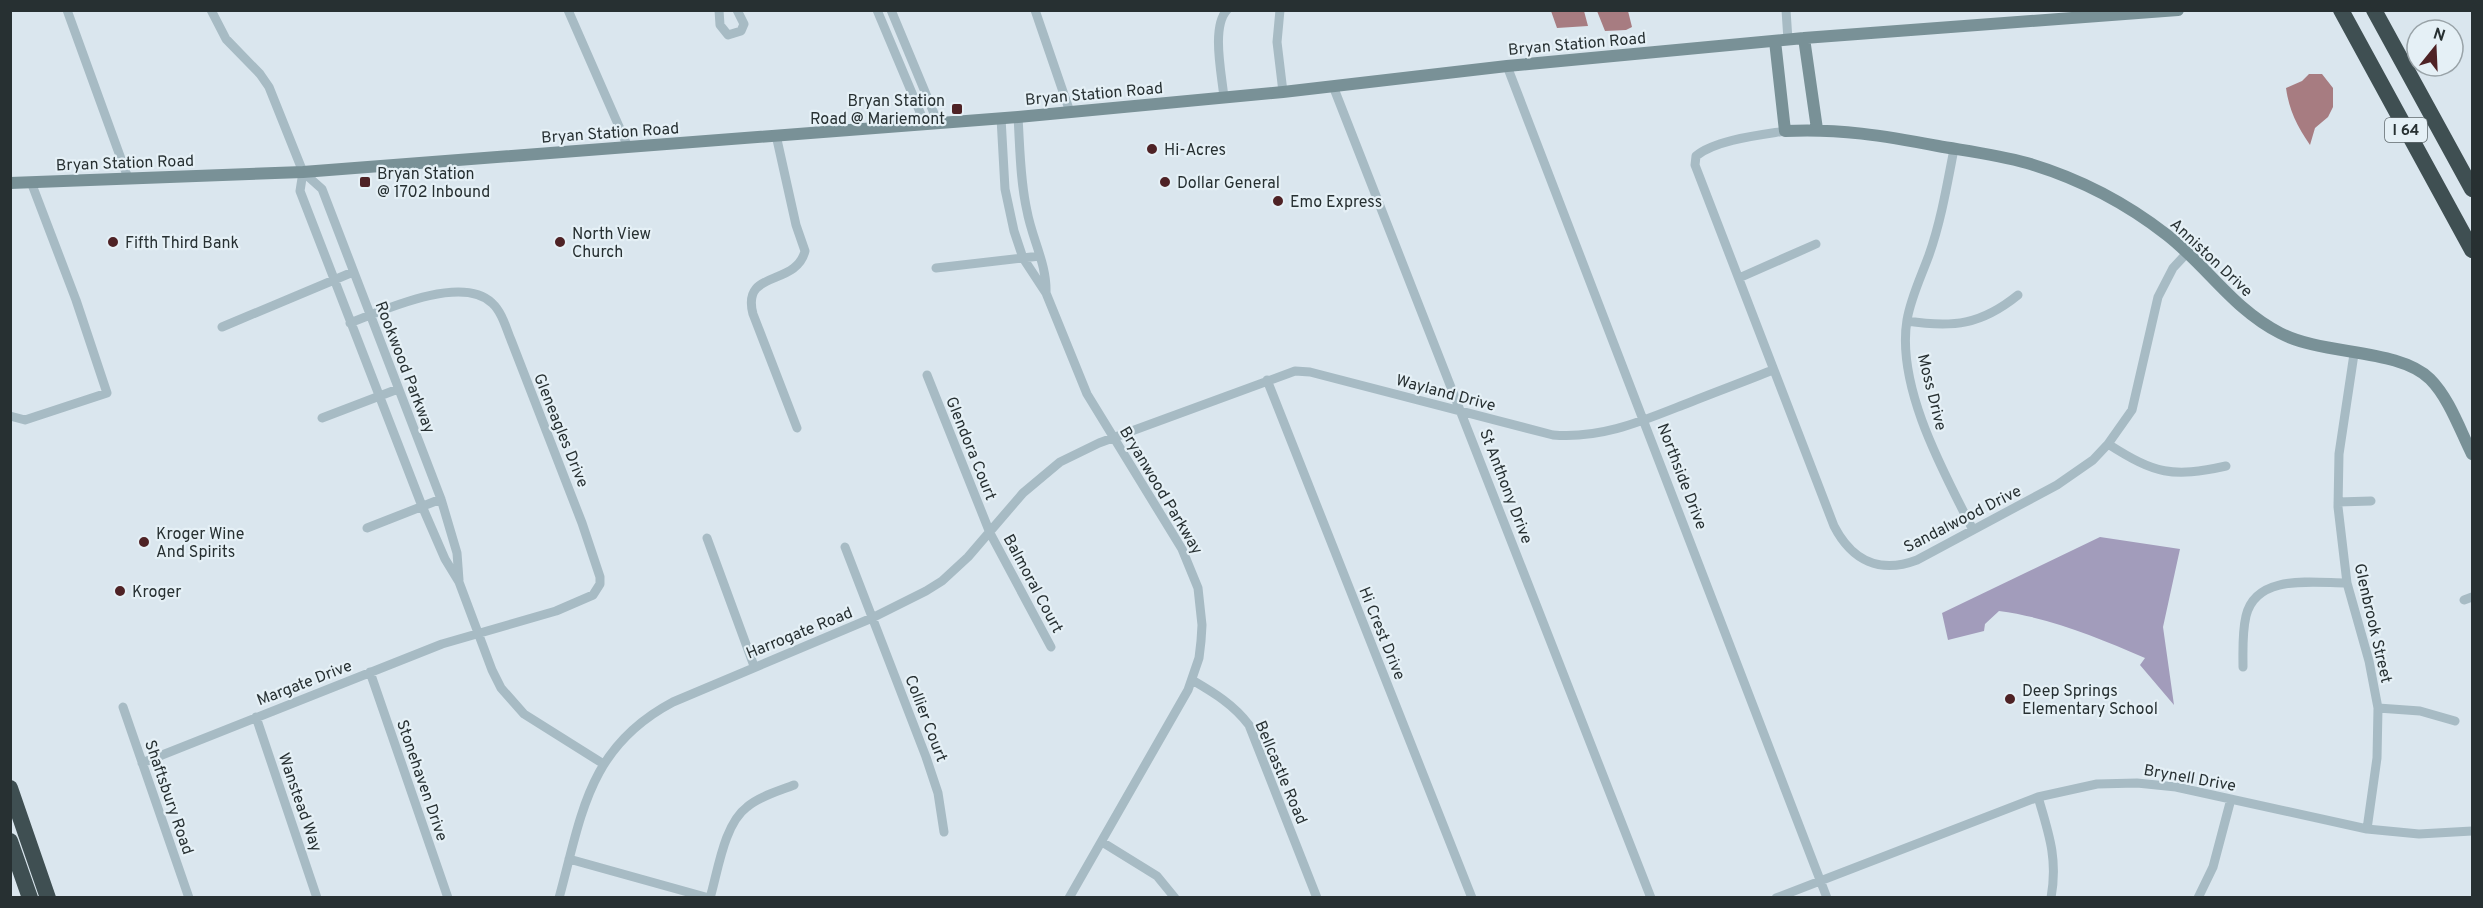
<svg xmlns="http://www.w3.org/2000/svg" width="2483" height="908" viewBox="0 0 2483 908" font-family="Overpass,sans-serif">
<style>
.green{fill:#a29cbb}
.water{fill:#a77c81}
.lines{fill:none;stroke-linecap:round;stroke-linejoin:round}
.street{stroke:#a7bbc4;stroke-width:9}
.secondary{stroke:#799197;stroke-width:12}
.highway{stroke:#3f4f52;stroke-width:16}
.poi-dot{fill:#4e2225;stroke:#e5f0f6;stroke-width:2}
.labels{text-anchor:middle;stroke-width:4.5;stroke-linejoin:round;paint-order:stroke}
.shield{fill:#e5f0f6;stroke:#606a6d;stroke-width:1.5}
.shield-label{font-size:15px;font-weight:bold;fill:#273032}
.street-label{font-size:16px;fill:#273032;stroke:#e5f0f6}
.poi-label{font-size:16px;fill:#273032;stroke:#e5f0f6;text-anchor:start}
</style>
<rect width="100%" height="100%" fill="#dae6ee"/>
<path class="green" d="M 2100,537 L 2180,549 L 2163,627 L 2174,705 L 2140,665 L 2145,658 C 2097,637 2051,618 1999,611 L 1985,624 L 1984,631 L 1948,640 L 1942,613 Z"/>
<path class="water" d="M 1551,11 L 1584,11 L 1588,26 L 1557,28 Z
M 1597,11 L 1628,11 L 1632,27 L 1626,30 L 1605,31 Z
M 2309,74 L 2322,74 L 2333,88 L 2333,107 L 2328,117 L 2315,128 L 2310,145 C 2297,126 2289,110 2286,88 L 2302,81 Z"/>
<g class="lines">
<path class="street" d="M 67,10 L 128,178
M 211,10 L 226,39 L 260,74 L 269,87 L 303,172 L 322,189 L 441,499 L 457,553 L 459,580
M 568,10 L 628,147
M 719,10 L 720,25 L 728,35 L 741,31 L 744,24 L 737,10
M 877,10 L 925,124
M 891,10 L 938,123
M 1035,10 L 1070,112
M 1280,10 L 1277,42 L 1283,92
M 1786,10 L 1788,40
M 1507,66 L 1827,898
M 1333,86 L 1651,898
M 1224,98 C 1222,75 1211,27 1227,10
M 1018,117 C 1020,148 1020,180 1027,211 C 1032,239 1047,264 1046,293
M 1001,118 L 1005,189 L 1014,231 L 1023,258 L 1046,293 L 1087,394 L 1182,549 L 1198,588 L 1202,625 L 1201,641 L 1199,658 L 1188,690 L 1069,898
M 1785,131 C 1760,135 1715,140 1696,156 L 1695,165 L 1834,526 C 1852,561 1880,574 1917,560 L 2057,485 L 2093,460 L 2108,444 L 2132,410 L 2158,297 L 2173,268 L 2187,253
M 776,135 L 796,225 L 805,251 C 796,287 741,269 753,314 L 797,428
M 1954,149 C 1947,185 1941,221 1929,255 C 1921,277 1911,297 1907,320 C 1896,387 1944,473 1973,530
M 303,172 L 300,191 L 422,506 L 445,559 L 459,582 L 492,670 L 501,688 L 524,714 L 602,763
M 936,268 L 1040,256
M 1739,278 L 1816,244
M 1907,321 C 1953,328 1981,325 2018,295
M 222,327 L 353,272
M 2354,354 L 2339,454 L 2338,507 L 2347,583 L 2369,661 L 2378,708 L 2377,758 L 2367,829
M 927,375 L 990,533 L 1051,647
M 1267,380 L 1472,898
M 10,416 L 25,420 L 107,393 L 76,300 L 31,182
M 322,418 L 398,389
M 2108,444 C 2155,474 2172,478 2226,466
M 2338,502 L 2371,501
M 367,528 L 441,499
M 707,538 L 754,666
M 845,547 L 926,757 L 938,793 L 944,832
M 2464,600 L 2472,597
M 2243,667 C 2243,651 2242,633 2246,616 C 2256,573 2314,583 2347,583
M 370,672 L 448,898
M 1192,680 C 1214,693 1233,704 1249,725 L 1317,898
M 123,707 L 189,898
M 2378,708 L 2420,711 L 2455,721
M 256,717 L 317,898
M 142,763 L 442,644 L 556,611 L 593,595 L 600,584 L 600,577 L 582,523 L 511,340 C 506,328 502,312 492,303 C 462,274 383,310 350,323
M 2038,797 C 2049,834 2058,859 2051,898
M 1102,842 L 1157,876 L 1175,898
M 569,859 L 709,898
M 559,898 C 582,814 588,747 673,702 L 872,618 L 926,591 L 942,581 L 968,557 L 1023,493 L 1060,462 L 1099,443 L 1295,371 L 1310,372 L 1553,435 C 1600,439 1640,422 1683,405 C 1713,393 1743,382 1773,370
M 710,898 C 718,871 724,824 747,807 C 760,796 779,791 794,785
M 1776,898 L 2038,797 L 2097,784 L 2137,783 L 2176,787 L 2367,829 L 2419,834 L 2472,831
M 2198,898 L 2213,867 L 2231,799"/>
<path class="secondary" d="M 1804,38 L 1817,129
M 1775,41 L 1785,131 C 1837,128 1886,136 1938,146 C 1967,151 1998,155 2027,163 C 2078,178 2126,203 2167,235 C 2208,267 2233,309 2280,333 C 2324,356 2398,348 2430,379 C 2449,398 2460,430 2472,454
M 10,183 L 303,172 L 1018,117 L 1283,92 L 1507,66 L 1804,38 L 2178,10"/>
<path class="highway" d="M 2341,10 L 2472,250
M 2374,10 L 2472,189
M 10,788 L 48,898
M 10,841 L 30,898"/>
</g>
<g class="poi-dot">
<rect x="951" y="103" width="12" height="12" rx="3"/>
<circle cx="1152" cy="149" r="6"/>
<rect x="359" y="176" width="12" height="12" rx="3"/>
<circle cx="1165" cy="182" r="6"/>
<circle cx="1278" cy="201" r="6"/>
<circle cx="113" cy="242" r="6"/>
<circle cx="560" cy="242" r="6"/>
<circle cx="144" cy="542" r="6"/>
<circle cx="120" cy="591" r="6"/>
<circle cx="2010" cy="699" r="6"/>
</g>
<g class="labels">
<rect class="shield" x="2385" y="118" width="42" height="24" rx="4.5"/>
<g class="shield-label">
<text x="2406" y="135">I 64</text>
</g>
<g class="street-label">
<text transform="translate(1577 43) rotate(-5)" y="6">Bryan Station Road</text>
<text transform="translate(1094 93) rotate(-5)" y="6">Bryan Station Road</text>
<text transform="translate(610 132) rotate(-4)" y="6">Bryan Station Road</text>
<text transform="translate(125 162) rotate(-2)" y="6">Bryan Station Road</text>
<text transform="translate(2212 257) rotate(43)" y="6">Anniston Drive</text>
<text transform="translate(406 367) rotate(69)" y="6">Rookwood Parkway</text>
<text transform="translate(1446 392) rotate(15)" y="6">Wayland Drive</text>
<text transform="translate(1933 392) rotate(76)" y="6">Moss Drive</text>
<text transform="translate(562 430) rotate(68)" y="6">Gleneagles Drive</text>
<text transform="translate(972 448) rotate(68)" y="6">Glendora Court</text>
<text transform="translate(1683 476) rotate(69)" y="6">Northside Drive</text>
<text transform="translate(1507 486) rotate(69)" y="6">St Anthony Drive</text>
<text transform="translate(1162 490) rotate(59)" y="6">Bryanwood Parkway</text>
<text transform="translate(1962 518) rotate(-27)" y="6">Sandalwood Drive</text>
<text transform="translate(1034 583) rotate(62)" y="6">Balmoral Court</text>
<text transform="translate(2374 623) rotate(77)" y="6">Glenbrook Street</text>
<text transform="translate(799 632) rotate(-22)" y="6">Harrogate Road</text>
<text transform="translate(1383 633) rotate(68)" y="6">Hi Crest Drive</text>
<text transform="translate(304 682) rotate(-21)" y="6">Margate Drive</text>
<text transform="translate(927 718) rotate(69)" y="6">Collier Court</text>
<text transform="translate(1282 772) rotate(67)" y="6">Bellcastle Road</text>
<text transform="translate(2190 777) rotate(10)" y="6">Brynell Drive</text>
<text transform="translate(423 780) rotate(71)" y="6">Stonehaven Drive</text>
<text transform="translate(170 797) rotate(71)" y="6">Shaftsbury Road</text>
<text transform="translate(301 802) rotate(71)" y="6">Wanstead Way</text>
</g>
<g class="poi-label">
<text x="945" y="106" text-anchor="end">Bryan Station<tspan x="945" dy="18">Road @ Mariemont</tspan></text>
<text x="1164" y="155">Hi-Acres</text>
<text x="377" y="179">Bryan Station<tspan x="377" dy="18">@ 1702 Inbound</tspan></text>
<text x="1177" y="188">Dollar General</text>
<text x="1290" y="207">Emo Express</text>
<text x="572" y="239">North View<tspan x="572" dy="18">Church</tspan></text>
<text x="125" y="248">Fifth Third Bank</text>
<text x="156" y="539">Kroger Wine<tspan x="156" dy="18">And Spirits</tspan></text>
<text x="132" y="597">Kroger</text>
<text x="2022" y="696">Deep Springs<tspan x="2022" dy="18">Elementary School</tspan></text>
</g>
</g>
<rect width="2483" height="908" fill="none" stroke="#273032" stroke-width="24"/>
<g transform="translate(2435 48) rotate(18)"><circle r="28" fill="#e5f0f6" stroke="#99a3a8" stroke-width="1.5"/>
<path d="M0-4.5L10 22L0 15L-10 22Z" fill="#4e2225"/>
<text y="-9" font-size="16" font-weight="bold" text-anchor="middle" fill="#273032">N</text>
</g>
</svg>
